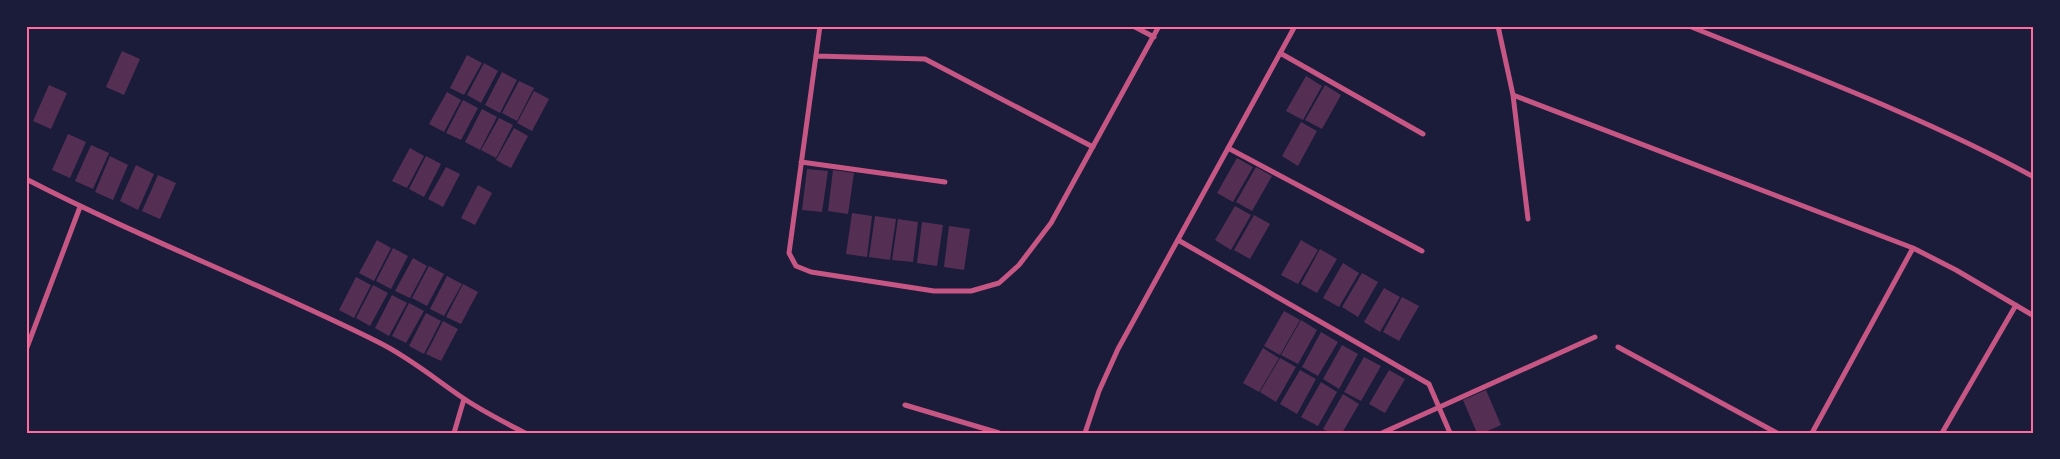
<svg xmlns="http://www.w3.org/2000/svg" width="2060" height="459" viewBox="0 0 2060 459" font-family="Quicksand,sans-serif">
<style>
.building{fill:#542f53}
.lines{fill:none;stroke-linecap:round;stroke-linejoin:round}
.minor{stroke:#c65784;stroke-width:5}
.neatline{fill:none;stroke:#ff6b9d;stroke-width:2}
</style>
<rect width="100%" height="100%" fill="#1b1b3a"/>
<path class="building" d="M 122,51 L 140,59 L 124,95 L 106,87 Z
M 467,55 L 482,63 L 464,95 L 450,88 Z
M 484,63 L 498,71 L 481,103 L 467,95 Z
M 502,72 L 517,80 L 500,113 L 485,105 Z
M 1306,76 L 1322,86 L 1303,120 L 1286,111 Z
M 519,81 L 534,88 L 517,121 L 502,113 Z
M 49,85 L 67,93 L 51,129 L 33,121 Z
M 1325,85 L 1341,95 L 1322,129 L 1305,120 Z
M 534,91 L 549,99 L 532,131 L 517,123 Z
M 447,92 L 461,100 L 444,132 L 429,124 Z
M 463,100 L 478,108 L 461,140 L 446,133 Z
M 482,109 L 497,117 L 480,150 L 465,142 Z
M 499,118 L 513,125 L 496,158 L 481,150 Z
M 1301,122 L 1317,131 L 1298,166 L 1282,156 Z
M 514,128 L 528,136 L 511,168 L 496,160 Z
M 68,134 L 86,142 L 70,178 L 52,170 Z
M 91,145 L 109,153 L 93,189 L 75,181 Z
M 410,148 L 424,156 L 407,188 L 392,181 Z
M 110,156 L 128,165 L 113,200 L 95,192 Z
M 426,156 L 441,164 L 424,197 L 409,189 Z
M 1237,158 L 1253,167 L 1233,202 L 1217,193 Z
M 136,165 L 154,174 L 138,210 L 120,201 Z
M 446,167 L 460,174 L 443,207 L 428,199 Z
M 1256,167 L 1272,176 L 1252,211 L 1236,202 Z
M 807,169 L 828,171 L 822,212 L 802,210 Z
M 833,170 L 854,173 L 848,214 L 828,211 Z
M 158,175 L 176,183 L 160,219 L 142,211 Z
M 478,185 L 492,193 L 475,225 L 461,218 Z
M 1235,206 L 1251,215 L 1231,250 L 1215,240 Z
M 852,213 L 872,216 L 867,257 L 846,254 Z
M 1254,215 L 1270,224 L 1250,259 L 1234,250 Z
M 875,216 L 896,219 L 890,260 L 869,257 Z
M 898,219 L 918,222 L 913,262 L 892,260 Z
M 922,222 L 943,225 L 937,266 L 917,263 Z
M 949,226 L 970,229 L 964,270 L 944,267 Z
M 377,240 L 391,248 L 374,281 L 359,273 Z
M 1301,240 L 1318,250 L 1298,284 L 1281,275 Z
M 393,248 L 408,256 L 391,289 L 376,281 Z
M 1320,249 L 1337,259 L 1317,293 L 1301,284 Z
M 413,258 L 427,266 L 410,298 L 395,291 Z
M 1343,263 L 1359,273 L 1339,307 L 1323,298 Z
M 429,266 L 444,274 L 427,306 L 412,298 Z
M 1362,273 L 1378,282 L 1358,317 L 1342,307 Z
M 447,276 L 462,284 L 444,316 L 430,309 Z
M 356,277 L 371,285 L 354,318 L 339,310 Z
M 463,284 L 478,292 L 461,324 L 446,317 Z
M 373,285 L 388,293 L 370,326 L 356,318 Z
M 1384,288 L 1400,297 L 1380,332 L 1364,322 Z
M 392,295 L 407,303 L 389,336 L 375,328 Z
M 1402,297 L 1419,306 L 1399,341 L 1383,332 Z
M 409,303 L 424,311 L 406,343 L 392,336 Z
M 1284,311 L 1300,320 L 1280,355 L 1264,346 Z
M 426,313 L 441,321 L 424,354 L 409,346 Z
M 1301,320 L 1317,330 L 1298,364 L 1281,355 Z
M 443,321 L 458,329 L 441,361 L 426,354 Z
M 1321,332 L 1338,342 L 1318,376 L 1302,367 Z
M 1342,345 L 1358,354 L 1339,389 L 1323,379 Z
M 1263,348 L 1279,358 L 1259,392 L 1243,383 Z
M 1364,357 L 1381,366 L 1361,401 L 1344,392 Z
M 1280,358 L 1296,367 L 1276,402 L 1260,392 Z
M 1300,370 L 1316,379 L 1297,414 L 1280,404 Z
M 1389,370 L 1405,379 L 1385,413 L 1369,404 Z
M 1321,382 L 1337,392 L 1318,426 L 1301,417 Z
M 1486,390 L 1501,425 L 1483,433 L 1477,433 L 1463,400 Z
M 1343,394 L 1359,404 L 1342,433 L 1330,433 L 1323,429 Z"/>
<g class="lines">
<path class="minor" d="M 820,26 L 789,253 L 796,266 L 811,272 L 934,291 L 971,291 L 999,283 L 1019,265 L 1051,223 L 1159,26
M 1133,26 L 1154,37
M 1498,26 L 1513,95 L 1528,219
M 1689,26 C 1805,73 1924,117 2034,177
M 1280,53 L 1423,134
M 816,56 L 925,59 L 1093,147
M 1513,95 L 1913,248 L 1956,270 L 2034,316
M 1228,148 L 1422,251
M 801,162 L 945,182
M 26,179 C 142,239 264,285 380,343 C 410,358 435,379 463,398 C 482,411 504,422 525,433
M 1178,240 L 1429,384 L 1450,433
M 1618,347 L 1777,433
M 26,350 L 80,207
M 905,405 L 999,433
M 454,433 L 464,399
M 1085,433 L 1099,391 L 1118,349 L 1295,26
M 1382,433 L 1595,337
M 1812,433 L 1913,248
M 1942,433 L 2016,305"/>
</g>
<rect width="2060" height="459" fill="none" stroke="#1b1b3a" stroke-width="55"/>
<rect x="28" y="28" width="2004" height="404" class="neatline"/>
</svg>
